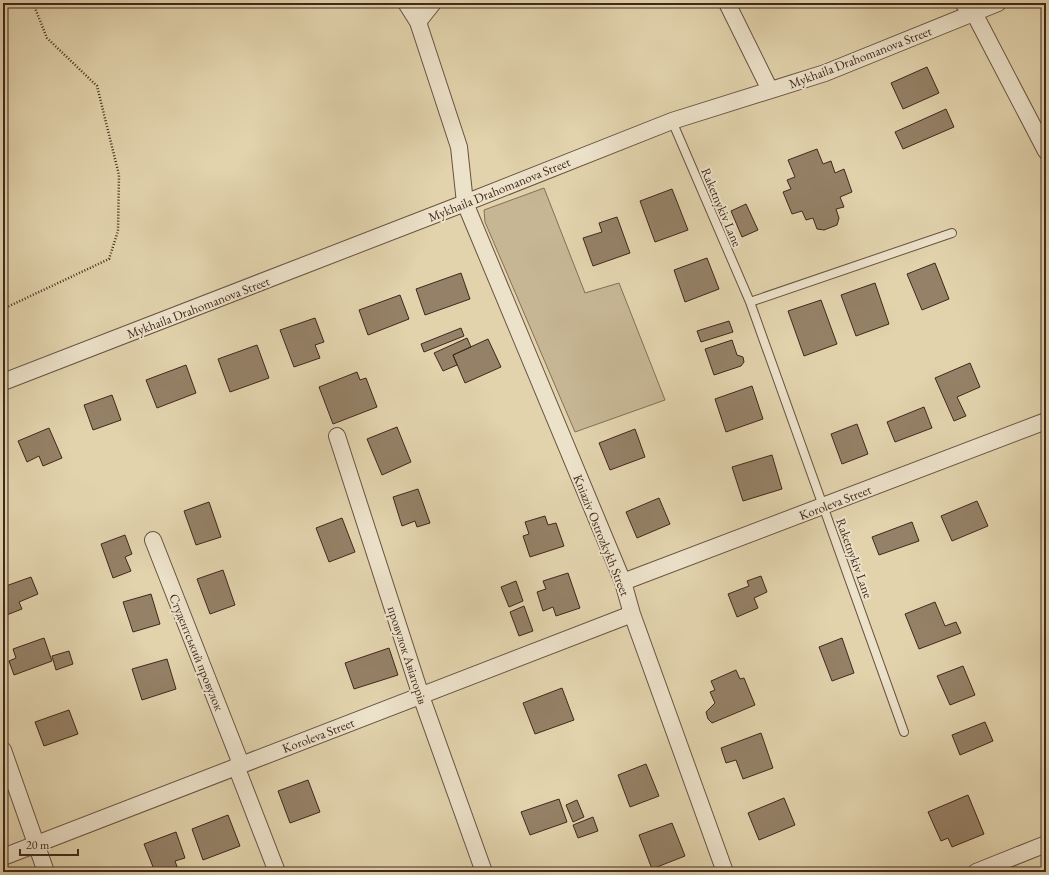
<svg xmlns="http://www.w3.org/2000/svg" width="1049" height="875" viewBox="0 0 1049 875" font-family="'EB Garamond',serif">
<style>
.green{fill:#c7b694;stroke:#846f58}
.building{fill:#958167;stroke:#41281b}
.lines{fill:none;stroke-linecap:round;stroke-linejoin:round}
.service-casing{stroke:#695340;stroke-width:10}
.minor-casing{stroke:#695340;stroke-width:18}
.path{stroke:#41281b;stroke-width:2.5;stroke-dasharray:1 2;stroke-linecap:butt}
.service{stroke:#ece2ca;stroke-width:8}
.minor{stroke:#ece2ca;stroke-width:16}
.labels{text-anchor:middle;stroke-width:4;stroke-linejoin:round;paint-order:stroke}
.street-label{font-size:13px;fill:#41281b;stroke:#ece2ca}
</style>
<rect width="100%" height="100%" fill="#e2d3ad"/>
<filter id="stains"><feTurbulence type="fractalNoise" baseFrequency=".005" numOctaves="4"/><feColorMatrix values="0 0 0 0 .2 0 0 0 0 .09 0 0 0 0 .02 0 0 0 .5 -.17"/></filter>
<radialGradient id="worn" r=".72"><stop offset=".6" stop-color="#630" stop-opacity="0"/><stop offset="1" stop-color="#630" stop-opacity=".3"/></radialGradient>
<path class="green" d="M 544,188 L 585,293 L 619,283 L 665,400 L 575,432 L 485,222 L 484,210 Z"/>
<path class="building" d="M 927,67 L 939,93 L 903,109 L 891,83 Z
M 946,109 L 954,127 L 903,149 L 895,132 Z
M 817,149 L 823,164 L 831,161 L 835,173 L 844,169 L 852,192 L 840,197 L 844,207 L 836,209 L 839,218 L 837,225 L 824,230 L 817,229 L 813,218 L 806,220 L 802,211 L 792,214 L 783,192 L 791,189 L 787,180 L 795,177 L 788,160 Z
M 672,189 L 688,230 L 655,242 L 640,201 Z
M 746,204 L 758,230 L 742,237 L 731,211 Z
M 617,217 L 630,253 L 593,266 L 583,238 L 602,232 L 599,223 Z
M 707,258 L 719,289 L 685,302 L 674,270 Z
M 935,263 L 949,299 L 922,310 L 907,274 Z
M 461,273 L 470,299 L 425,315 L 416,289 Z
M 875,283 L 889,324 L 856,336 L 841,295 Z
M 400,295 L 409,319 L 368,335 L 359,310 Z
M 821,300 L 837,344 L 804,356 L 788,311 Z
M 315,318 L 324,342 L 315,345 L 320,358 L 294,367 L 280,330 Z
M 729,321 L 733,332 L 701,342 L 697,331 Z
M 461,328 L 464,336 L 424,352 L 421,344 Z
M 467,338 L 471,347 L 453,355 L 457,365 L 443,371 L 434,353 Z
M 488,339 L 501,367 L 465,383 L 453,355 Z
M 732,340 L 737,355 L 743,357 L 744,362 L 741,366 L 714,375 L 705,349 Z
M 257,345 L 269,378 L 230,392 L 218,359 Z
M 970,363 L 980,387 L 957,397 L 966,416 L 954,421 L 935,378 Z
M 186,365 L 196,393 L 157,408 L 146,380 Z
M 357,372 L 360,380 L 366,378 L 377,407 L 333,424 L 319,387 Z
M 752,386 L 763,419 L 726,432 L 715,399 Z
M 112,395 L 121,420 L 93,430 L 84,405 Z
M 924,407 L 932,428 L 895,442 L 887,422 Z
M 857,424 L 868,454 L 842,464 L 831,434 Z
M 397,427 L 411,462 L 382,475 L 367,439 Z
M 49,428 L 62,458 L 43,466 L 39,456 L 27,462 L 18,441 Z
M 635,429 L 645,457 L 610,470 L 599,443 Z
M 772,455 L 782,489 L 743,501 L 732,467 Z
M 418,489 L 430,523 L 417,527 L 415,521 L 402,526 L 393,497 Z
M 659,498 L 670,524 L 637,538 L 626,512 Z
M 977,501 L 988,526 L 952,541 L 941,516 Z
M 209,502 L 221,537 L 196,545 L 184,511 Z
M 545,516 L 548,525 L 556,523 L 564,546 L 530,557 L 523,536 L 529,534 L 525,522 Z
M 342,518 L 355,552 L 329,562 L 316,528 Z
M 912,522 L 919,541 L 879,555 L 872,537 Z
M 125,535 L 132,554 L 125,557 L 131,571 L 113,578 L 101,544 Z
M 223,570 L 235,605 L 210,614 L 197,579 Z
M 568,573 L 580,608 L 556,616 L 553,607 L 543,611 L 537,592 L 546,589 L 543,581 Z
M 761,576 L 767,592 L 754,598 L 758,608 L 737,617 L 728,594 L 749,586 L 747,581 Z
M 31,577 L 38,594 L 19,602 L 22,609 L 4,616 L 3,587 Z
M 516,581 L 523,601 L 509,607 L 501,587 Z
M 151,594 L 160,624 L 133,632 L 123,602 Z
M 935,602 L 945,626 L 956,622 L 961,633 L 919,649 L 905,614 Z
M 524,606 L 533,631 L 519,636 L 510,612 Z
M 44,638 L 52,661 L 14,675 L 9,661 L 16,658 L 13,649 Z
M 842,638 L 854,673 L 832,681 L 819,647 Z
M 389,648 L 398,675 L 354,689 L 345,663 Z
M 69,651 L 73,664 L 56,670 L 52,656 Z
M 167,659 L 176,689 L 142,700 L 132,669 Z
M 963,666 L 975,695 L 950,705 L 937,676 Z
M 736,670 L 740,679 L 744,678 L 755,705 L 712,723 L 708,719 L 706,712 L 715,703 L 710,692 L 715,690 L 711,681 Z
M 562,688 L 574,720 L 535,734 L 523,703 Z
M 69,710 L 78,734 L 44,746 L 35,722 Z
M 985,722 L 993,741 L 960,755 L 952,735 Z
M 761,733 L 773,768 L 743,779 L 736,760 L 726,763 L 721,748 Z
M 646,764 L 659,796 L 630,807 L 618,775 Z
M 308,780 L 320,812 L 290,823 L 278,791 Z
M 968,795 L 984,834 L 952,847 L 948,838 L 941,841 L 928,812 Z
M 784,798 L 795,825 L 759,840 L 748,813 Z
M 559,799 L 567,822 L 530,835 L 521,812 Z
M 577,800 L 584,817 L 573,822 L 566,805 Z
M 228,815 L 240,846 L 203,860 L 192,829 Z
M 593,817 L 598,831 L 578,838 L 573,825 Z
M 672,823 L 685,856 L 652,869 L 639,835 Z
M 176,832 L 185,858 L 175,861 L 179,872 L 155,872 L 144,844 Z"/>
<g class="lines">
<g class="service-casing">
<path id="service" d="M 672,121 L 750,302 L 904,732
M 750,302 L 952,233"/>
</g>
<g class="minor-casing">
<path id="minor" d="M 406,3 L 418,22 L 459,147 L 465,203 L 623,582 L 632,614 L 725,872
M 727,3 L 770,90
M 963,3 L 974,13 L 1046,151
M 418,22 L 433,3
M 3,382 L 465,203 L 672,121 L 825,73 L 998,3
M 337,436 L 421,696 L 484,872
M 153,540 L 241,764
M 623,582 L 1046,421
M 3,750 L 46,872
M 236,766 L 277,872
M 3,857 L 632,614
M 976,872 L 1046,844"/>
</g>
<path class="path" d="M 3,309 L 109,259 L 118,231 L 119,175 L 97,86 L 47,38 L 33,3"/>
<use href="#service" class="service"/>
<use href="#minor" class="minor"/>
</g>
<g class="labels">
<g class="street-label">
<text transform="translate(860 57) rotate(-21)" y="5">Mykhaila Drahomanova Street</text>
<text transform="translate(499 189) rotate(-22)" y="5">Mykhaila Drahomanova Street</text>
<text transform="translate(722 207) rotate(67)" y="5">Raketnykiv Lane</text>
<text transform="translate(198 307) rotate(-21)" y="5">Mykhaila Drahomanova Street</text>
<text transform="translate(835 502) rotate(-21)" y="5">Koroleva Street</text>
<text transform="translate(602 535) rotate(68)" y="5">Kniaziv Ostrozkykh Street</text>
<text transform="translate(855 558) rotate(70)" y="5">Raketnykiv Lane</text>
<text transform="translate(197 652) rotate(68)" y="5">Студентський провулок</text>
<text transform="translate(408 655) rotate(72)" y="5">провулок Авіаторів</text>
<text transform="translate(318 735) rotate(-21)" y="5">Koroleva Street</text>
</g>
</g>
<rect width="1049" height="875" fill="none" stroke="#e2d3ad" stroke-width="16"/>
<rect x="4" y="4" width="1041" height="867" fill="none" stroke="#41281b" stroke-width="2"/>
<rect x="8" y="8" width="1033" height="859" fill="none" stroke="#41281b"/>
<path d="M20 849v6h58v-6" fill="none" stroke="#41281b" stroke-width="2"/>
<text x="26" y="849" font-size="12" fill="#41281b" stroke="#ece2ca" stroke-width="3" paint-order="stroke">20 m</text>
<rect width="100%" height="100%" filter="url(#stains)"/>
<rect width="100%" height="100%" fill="url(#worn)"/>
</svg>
